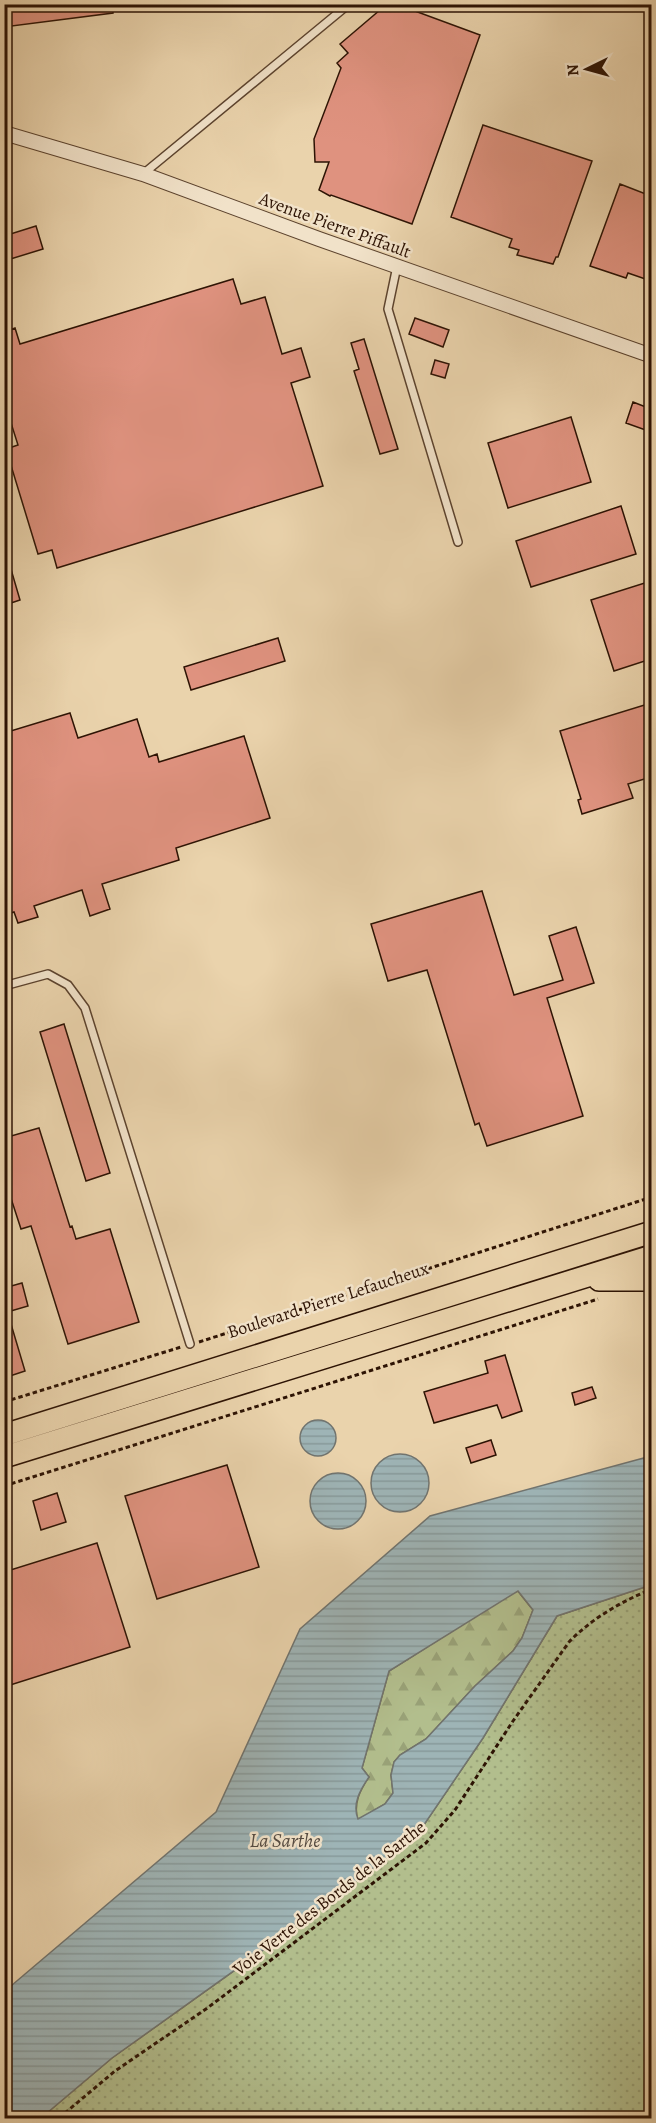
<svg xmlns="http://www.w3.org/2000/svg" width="656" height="2123" viewBox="0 0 656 2123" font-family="Alegreya,serif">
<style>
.grass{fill:url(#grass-dots);stroke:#706848;stroke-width:1.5}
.forest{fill:url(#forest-firs);stroke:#706848;stroke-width:1.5}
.water{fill:url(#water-rules);stroke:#71746f;stroke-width:1.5;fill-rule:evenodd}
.building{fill:#df927f;stroke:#2d1304;stroke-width:1.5}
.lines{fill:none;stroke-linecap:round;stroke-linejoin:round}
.lane-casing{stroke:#5c432e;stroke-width:10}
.street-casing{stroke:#5c432e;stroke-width:16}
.primary-casing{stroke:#2d1304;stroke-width:24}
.path{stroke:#2d1304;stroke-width:3;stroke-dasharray:4.5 3;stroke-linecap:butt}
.lane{stroke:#f1e2c9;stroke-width:7}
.street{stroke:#f1e2c9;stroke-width:14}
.primary{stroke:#ead3ac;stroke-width:21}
.labels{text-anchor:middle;stroke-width:5;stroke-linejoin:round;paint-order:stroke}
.street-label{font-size:18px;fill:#2d1304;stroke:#f1e2c9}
.water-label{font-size:20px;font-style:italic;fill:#554b42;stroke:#f1e2c9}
</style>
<defs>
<pattern id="grass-dots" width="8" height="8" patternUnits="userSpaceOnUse" patternTransform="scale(1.5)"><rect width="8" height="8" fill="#b2be8d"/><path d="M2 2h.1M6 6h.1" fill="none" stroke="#99a278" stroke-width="1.8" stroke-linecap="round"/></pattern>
<pattern id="forest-firs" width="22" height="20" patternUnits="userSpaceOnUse" patternTransform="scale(1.5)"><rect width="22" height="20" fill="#b2be8d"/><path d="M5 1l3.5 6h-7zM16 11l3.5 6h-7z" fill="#99a278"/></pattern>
<pattern id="water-rules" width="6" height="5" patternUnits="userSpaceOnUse" patternTransform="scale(1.5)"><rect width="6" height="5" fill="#9eb4b6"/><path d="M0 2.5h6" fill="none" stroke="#889a9b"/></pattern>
</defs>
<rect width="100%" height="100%" fill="#ead3ac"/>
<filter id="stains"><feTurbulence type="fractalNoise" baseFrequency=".00333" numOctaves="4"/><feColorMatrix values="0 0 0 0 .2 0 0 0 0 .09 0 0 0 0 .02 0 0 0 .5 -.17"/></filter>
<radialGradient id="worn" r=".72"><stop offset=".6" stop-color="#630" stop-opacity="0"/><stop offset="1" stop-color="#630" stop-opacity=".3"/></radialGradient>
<path class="grass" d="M 651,1585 L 651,2118 L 41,2118 L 112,2058 L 298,1925 L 417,1835 L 483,1738 L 557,1616 Z"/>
<path class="forest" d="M 517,1590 L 533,1610 L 522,1638 L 513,1651 L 475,1686 L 426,1739 L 400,1755 L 394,1762 L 391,1775 L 393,1793 L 385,1804 L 358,1820 C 353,1804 360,1790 369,1777 L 362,1768 L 389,1671 Z"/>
<path class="water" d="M300 1438a18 18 0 1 1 36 0a18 18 0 1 1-36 0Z
M371 1483a29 29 0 1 1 58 0a29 29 0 1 1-58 0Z
M 651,1456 L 651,1585 L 557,1616 L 483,1738 L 417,1835 L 298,1925 L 112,2058 L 41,2118 L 5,2118 L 5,1991 L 216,1812 L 300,1629 L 430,1516 ZM 518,1591 L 533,1610 L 522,1638 L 513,1651 L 475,1686 L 426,1739 L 400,1755 L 394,1762 L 391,1775 L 393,1793 L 385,1804 L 358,1819 C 352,1804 360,1790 369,1777 L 362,1768 L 389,1671 Z
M310 1501a28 28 0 1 1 56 0a28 28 0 1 1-56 0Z"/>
<path class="building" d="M 4,4 L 113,4 L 113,13 L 4,27 Z
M 387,4 L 396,4 L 480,35 L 412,224 L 331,195 L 330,196 L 319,190 L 329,162 L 315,162 L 314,139 L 341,68 L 337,63 L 348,53 L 340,44 Z
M 483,125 L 592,161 L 558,257 L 556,257 L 553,264 L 517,255 L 519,250 L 509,247 L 512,239 L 451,217 Z
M 620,184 L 651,196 L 651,207 L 645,226 L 651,227 L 651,281 L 628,273 L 626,278 L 590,266 Z
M 36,226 L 43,249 L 4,261 L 4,236 Z
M 233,279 L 241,304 L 265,297 L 282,354 L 301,348 L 310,377 L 291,383 L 323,486 L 57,568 L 52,550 L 38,554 L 6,449 L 18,445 L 4,401 L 4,332 L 15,328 L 20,344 Z
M 415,318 L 449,330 L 443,347 L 409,334 Z
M 364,339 L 398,449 L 380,454 L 354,371 L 359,369 L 351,343 Z
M 435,360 L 449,364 L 445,378 L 431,374 Z
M 633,402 L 651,409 L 651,432 L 626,423 Z
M 571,417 L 591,482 L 508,508 L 488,443 Z
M 621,506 L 636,554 L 531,587 L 516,541 Z
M 4,559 L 8,559 L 20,600 L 8,604 L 4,591 Z
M 651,581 L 651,659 L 614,671 L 591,600 Z
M 278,638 L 285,661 L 191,690 L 184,667 Z
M 651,703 L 651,777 L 628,784 L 633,798 L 582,814 L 578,800 L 581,799 L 560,731 Z
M 70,713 L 78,738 L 137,719 L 149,757 L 157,754 L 159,762 L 244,736 L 270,818 L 176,848 L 179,860 L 102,884 L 110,909 L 90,916 L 82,890 L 34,906 L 38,917 L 18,923 L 14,912 L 4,915 L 4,733 Z
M 482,891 L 514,995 L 563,980 L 549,936 L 576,927 L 594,983 L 547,998 L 583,1116 L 487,1146 L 479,1123 L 475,1125 L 427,970 L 388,981 L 371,924 Z
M 64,1024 L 110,1173 L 86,1181 L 40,1032 Z
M 39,1128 L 70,1227 L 72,1226 L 76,1239 L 110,1229 L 139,1322 L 68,1344 L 31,1226 L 21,1229 L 4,1177 L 4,1138 Z
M 22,1283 L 28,1306 L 4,1313 L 4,1288 Z
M 8,1314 L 25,1371 L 4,1378 L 4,1315 Z
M 505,1355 L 522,1411 L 502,1418 L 497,1405 L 434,1423 L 424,1392 L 488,1373 L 485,1361 Z
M 592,1387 L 596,1398 L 575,1405 L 572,1393 Z
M 491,1440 L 496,1455 L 471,1463 L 466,1448 Z
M 227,1465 L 259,1567 L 157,1599 L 125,1496 Z
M 57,1493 L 66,1522 L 41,1530 L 33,1501 Z
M 97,1543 L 130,1647 L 4,1687 L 4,1572 Z"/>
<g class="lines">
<g class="lane-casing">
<path id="lane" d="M 143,174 L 349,4
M 397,266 L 388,309 L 458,542
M 4,986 L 48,974 L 68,985 L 85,1008 L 190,1344"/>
</g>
<g class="street-casing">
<path id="street" d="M 4,133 L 143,174 L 319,239 L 652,356"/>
</g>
<g class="primary-casing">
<path id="primary" d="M 599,1280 L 652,1280
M 4,1435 L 652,1232
M 4,1457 L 652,1256"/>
</g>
<path class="path" d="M 199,1342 L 652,1197
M 4,1402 L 181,1347
M 4,1486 L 598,1299
M 59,2118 L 115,2071 L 206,2009 L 426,1843 L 455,1810 L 513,1721 L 569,1642 C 591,1619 622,1601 652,1589"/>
<use href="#lane" class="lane"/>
<use href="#street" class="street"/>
<use href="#primary" class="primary"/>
</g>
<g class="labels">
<g class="street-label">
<text transform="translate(335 225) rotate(20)" y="6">Avenue Pierre Piffault</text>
<text transform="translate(328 1300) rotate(-18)" y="6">Boulevard Pierre Lefaucheux</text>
<text transform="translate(329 1898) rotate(-38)" y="6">Voie Verte des Bords de la Sarthe</text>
</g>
<g class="water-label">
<text x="285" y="1847">La Sarthe</text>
</g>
</g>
<rect width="656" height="2123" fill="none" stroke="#ead3ac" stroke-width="24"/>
<rect x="6" y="6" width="644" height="2111" fill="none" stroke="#2d1304" stroke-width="3"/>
<rect x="12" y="12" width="632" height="2099" fill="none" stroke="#2d1304" stroke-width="1.5"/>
<g transform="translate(587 69) rotate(265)" stroke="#f1e2c9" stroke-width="4.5" paint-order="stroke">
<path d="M0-4.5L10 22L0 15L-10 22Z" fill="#2d1304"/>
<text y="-9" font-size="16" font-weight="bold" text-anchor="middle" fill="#2d1304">N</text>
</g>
<rect width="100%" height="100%" filter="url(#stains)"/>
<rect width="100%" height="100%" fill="url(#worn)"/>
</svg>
